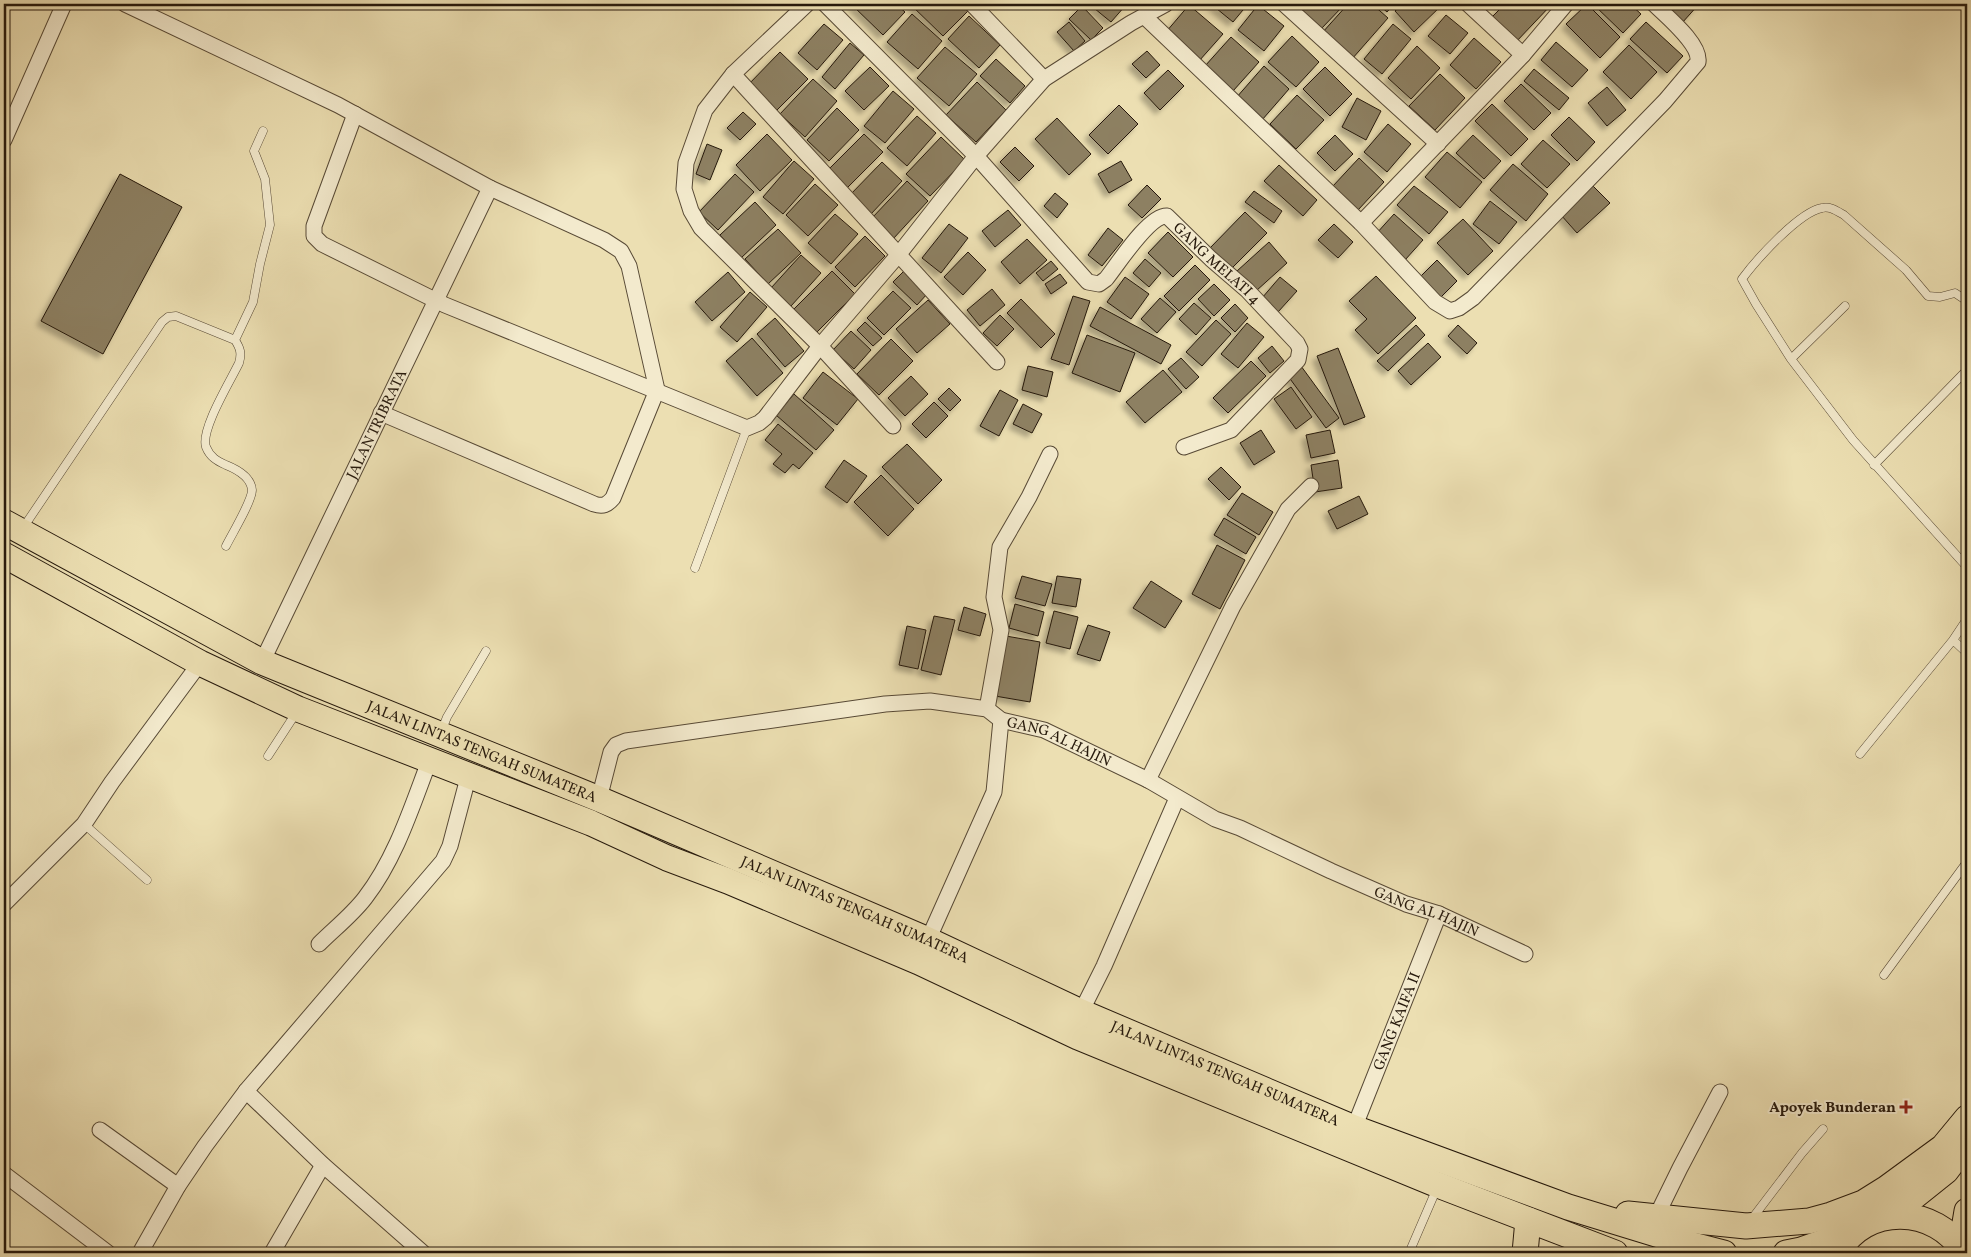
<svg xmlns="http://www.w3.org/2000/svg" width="1971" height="1257" viewBox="0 0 1971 1257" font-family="Vollkorn,serif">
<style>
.building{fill:#8d8062;stroke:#26190c;filter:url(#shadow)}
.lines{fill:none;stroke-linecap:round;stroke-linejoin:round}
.service-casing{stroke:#584a36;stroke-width:9}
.minor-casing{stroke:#584a36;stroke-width:17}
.trunk-casing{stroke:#26190c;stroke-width:27}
.service{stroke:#f3eacd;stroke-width:8}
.minor{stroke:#f3eacd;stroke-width:15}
.trunk{stroke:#ecdfb2;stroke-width:25}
.poi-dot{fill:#8f2418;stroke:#f3eacd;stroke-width:2}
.labels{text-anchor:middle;stroke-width:4;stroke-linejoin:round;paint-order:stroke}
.street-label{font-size:15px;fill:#26190c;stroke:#f3eacd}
.poi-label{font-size:15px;font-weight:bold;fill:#26190c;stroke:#f3eacd;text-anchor:end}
</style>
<defs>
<filter id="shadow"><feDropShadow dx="-4.5" dy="4.5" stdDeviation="2.5" flood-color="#0004"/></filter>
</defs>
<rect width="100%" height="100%" fill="#ecdfb2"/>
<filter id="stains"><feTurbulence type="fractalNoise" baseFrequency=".004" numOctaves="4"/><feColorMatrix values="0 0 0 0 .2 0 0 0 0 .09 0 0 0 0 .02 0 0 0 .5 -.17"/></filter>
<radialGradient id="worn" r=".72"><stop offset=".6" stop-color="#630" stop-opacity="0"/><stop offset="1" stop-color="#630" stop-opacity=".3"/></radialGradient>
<path class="building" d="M 851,4 L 896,4 L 905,12 L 883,35 Z
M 910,4 L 962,4 L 969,10 L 943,36 Z
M 1089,4 L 1123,4 L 1125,6 L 1111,22 Z
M 1211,4 L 1248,4 L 1233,22 Z
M 1303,4 L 1345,4 L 1320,30 L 1298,10 Z
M 1348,4 L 1372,4 L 1388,18 L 1352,59 L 1322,33 Z
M 1378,4 L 1394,4 L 1387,12 Z
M 1403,4 L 1441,4 L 1442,5 L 1414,32 L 1395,11 Z
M 1505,4 L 1552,4 L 1515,43 L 1490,19 Z
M 1587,4 L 1620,37 L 1600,58 L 1566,24 Z
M 1593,4 L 1630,4 L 1641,14 L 1623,33 Z
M 1661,4 L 1699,4 L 1682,23 Z
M 1189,5 L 1223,34 L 1199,61 L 1166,32 Z
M 1258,5 L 1284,26 L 1264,51 L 1238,30 Z
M 1082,6 L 1103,28 L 1091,40 L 1069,19 Z
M 912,14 L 942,41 L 918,69 L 887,42 Z
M 1446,15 L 1468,33 L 1450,54 L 1428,36 Z
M 969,16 L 1000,45 L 979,68 L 948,39 Z
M 1069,22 L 1085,41 L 1074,51 L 1057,32 Z
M 1646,22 L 1683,56 L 1667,73 L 1630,39 Z
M 824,24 L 843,40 L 817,70 L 798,53 Z
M 1393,24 L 1411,39 L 1382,74 L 1364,59 Z
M 1292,36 L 1319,62 L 1296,87 L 1268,62 Z
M 1231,37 L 1259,62 L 1233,91 L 1205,66 Z
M 1474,38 L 1501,62 L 1476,89 L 1450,65 Z
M 1556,42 L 1588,70 L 1572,87 L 1541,60 Z
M 850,43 L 864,55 L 835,89 L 822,77 Z
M 1629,45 L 1657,72 L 1631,99 L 1603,72 Z
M 1417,46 L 1440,68 L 1411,99 L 1388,78 Z
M 945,47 L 977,74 L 949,106 L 917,78 Z
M 1147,51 L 1160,65 L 1146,78 L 1132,64 Z
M 780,52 L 808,79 L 775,112 L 747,86 Z
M 996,59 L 1025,86 L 1010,103 L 980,76 Z
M 1264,66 L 1289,89 L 1262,120 L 1236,98 Z
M 870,67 L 889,86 L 864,110 L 845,91 Z
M 1325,67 L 1352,94 L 1330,116 L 1303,89 Z
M 1534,69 L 1569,98 L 1559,110 L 1524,81 Z
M 1168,70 L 1184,86 L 1160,110 L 1144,93 Z
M 1440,74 L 1465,98 L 1435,130 L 1409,106 Z
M 813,79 L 837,101 L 805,137 L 780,114 Z
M 977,82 L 1006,110 L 976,142 L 946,115 Z
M 1521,84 L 1551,113 L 1534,130 L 1504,101 Z
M 1607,87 L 1626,110 L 1607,126 L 1588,103 Z
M 893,91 L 914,109 L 885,143 L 864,126 Z
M 1297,95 L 1324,120 L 1296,149 L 1270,124 Z
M 1357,98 L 1381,111 L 1366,140 L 1342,127 Z
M 1492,104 L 1528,139 L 1511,156 L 1475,121 Z
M 1119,105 L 1138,124 L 1108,154 L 1089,135 Z
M 837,108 L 859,130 L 829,161 L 807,140 Z
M 743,112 L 756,124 L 740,140 L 727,128 Z
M 917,116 L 936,133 L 907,166 L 887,148 Z
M 1569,117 L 1595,142 L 1577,161 L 1551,135 Z
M 1057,118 L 1091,154 L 1069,175 L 1035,139 Z
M 1388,124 L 1411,144 L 1387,172 L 1364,152 Z
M 767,134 L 792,160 L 760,191 L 736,165 Z
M 864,134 L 883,152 L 846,189 L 828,170 Z
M 1335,135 L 1353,154 L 1335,171 L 1317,153 Z
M 1473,135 L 1501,161 L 1484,179 L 1456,153 Z
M 941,137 L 965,160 L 930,196 L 906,174 Z
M 1543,140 L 1570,164 L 1547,188 L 1521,164 Z
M 707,144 L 722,150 L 710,180 L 696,174 Z
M 1015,147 L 1034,166 L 1019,181 L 1000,162 Z
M 1447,152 L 1482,182 L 1460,208 L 1425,177 Z
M 1359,158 L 1384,182 L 1358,210 L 1333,186 Z
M 794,161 L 814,179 L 783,214 L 763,197 Z
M 1121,161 L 1132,180 L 1109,193 L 1098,174 Z
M 882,162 L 902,181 L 871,214 L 850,195 Z
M 1513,164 L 1548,194 L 1526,221 L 1490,190 Z
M 1279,165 L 1317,200 L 1303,216 L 1264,181 Z
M 120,174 L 182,207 L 103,354 L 41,321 Z
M 735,174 L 754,192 L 718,230 L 699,212 Z
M 907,181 L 928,201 L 893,239 L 872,218 Z
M 1590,183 L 1610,203 L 1577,233 L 1561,215 Z
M 815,184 L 838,205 L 808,236 L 786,215 Z
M 1147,185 L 1161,199 L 1142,218 L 1128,205 Z
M 1414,186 L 1448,212 L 1429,234 L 1397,205 Z
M 1254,191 L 1282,211 L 1274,223 L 1245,202 Z
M 1055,193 L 1068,204 L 1057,218 L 1044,206 Z
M 1490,201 L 1517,222 L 1499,244 L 1473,224 Z
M 755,202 L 776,225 L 741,258 L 720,235 Z
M 1008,210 L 1021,225 L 995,247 L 982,231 Z
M 1245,212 L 1267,233 L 1232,268 L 1210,248 Z
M 835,214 L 858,234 L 831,264 L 808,243 Z
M 1394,214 L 1423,240 L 1405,260 L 1376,234 Z
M 1463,219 L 1493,251 L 1468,275 L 1437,243 Z
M 949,224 L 968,238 L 941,273 L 922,258 Z
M 1334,224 L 1353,242 L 1338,258 L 1318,240 Z
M 1108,228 L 1123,240 L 1102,266 L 1088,255 Z
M 778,229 L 801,253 L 768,284 L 745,259 Z
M 1168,232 L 1193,257 L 1173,277 L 1148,253 Z
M 865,236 L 885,256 L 855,287 L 835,267 Z
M 1027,239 L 1047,260 L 1020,284 L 1001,262 Z
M 1269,242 L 1287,263 L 1256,291 L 1237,271 Z
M 968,252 L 986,270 L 963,295 L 944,277 Z
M 801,255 L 821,273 L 791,306 L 771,288 Z
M 1145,259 L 1161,273 L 1149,287 L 1133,273 Z
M 1437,260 L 1457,281 L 1441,297 L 1420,277 Z
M 1051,261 L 1058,269 L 1043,281 L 1036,273 Z
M 1195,265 L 1210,280 L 1179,311 L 1164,296 Z
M 832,271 L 855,294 L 815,334 L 792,311 Z
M 904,271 L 928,293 L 917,305 L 893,282 Z
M 728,272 L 745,292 L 712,321 L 695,302 Z
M 1060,274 L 1067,283 L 1051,294 L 1045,284 Z
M 1376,276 L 1416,318 L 1378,354 L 1355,330 L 1367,319 L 1349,301 Z
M 1125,277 L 1149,294 L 1131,319 L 1107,302 Z
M 1280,277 L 1297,291 L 1278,312 L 1262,298 Z
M 1214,284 L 1230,300 L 1214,316 L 1198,299 Z
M 992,289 L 1005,305 L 980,326 L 967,310 Z
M 893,291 L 911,308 L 884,335 L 867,318 Z
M 750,292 L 767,307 L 737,342 L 720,327 Z
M 1073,296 L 1090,301 L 1069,365 L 1051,359 Z
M 1160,298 L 1176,312 L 1157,333 L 1141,319 Z
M 1021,299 L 1055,334 L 1041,348 L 1007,313 Z
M 928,300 L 950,324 L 917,353 L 896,329 Z
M 1194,303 L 1211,318 L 1196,335 L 1179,319 Z
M 1235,304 L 1248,318 L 1235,332 L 1221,318 Z
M 1100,307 L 1171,345 L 1161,364 L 1090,326 Z
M 1000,315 L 1014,329 L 997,346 L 983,333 Z
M 775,318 L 804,351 L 785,367 L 757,334 Z
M 1216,320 L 1231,334 L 1202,366 L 1186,352 Z
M 865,322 L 882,338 L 873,346 L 857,330 Z
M 1247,323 L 1264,337 L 1238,368 L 1221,354 Z
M 1416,325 L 1425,335 L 1388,371 L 1377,361 Z
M 1458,325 L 1477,343 L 1467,354 L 1448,336 Z
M 851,331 L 871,350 L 854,369 L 833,350 Z
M 1087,335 L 1135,353 L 1120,392 L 1072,373 Z
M 752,338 L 783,373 L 757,396 L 726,361 Z
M 891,339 L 913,361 L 879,395 L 857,374 Z
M 1428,343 L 1441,357 L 1411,385 L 1398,371 Z
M 1272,346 L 1284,361 L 1270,373 L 1258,358 Z
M 1338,348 L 1365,417 L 1344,425 L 1317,356 Z
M 1181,358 L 1199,377 L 1186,389 L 1168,369 Z
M 1251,361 L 1266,376 L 1228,413 L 1213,398 Z
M 1028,366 L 1053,372 L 1047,397 L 1022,390 Z
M 1301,366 L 1339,418 L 1326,428 L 1288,376 Z
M 1163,370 L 1182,392 L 1145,423 L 1126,402 Z
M 823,372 L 858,399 L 837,425 L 803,398 Z
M 911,376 L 928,394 L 905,416 L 888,398 Z
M 1291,387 L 1312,417 L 1296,429 L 1274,399 Z
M 949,388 L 961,400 L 950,411 L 938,399 Z
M 1000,390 L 1018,400 L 999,436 L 980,426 Z
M 794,394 L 834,430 L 816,450 L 776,415 Z
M 934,402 L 948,416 L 926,438 L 912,424 Z
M 1023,404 L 1042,414 L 1032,433 L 1013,424 Z
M 778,424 L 813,453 L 799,469 L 793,464 L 785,473 L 773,464 L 782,454 L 765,440 Z
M 1261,430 L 1275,452 L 1254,465 L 1240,443 Z
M 1330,430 L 1335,453 L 1311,458 L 1306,435 Z
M 907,444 L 942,480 L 918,504 L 882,467 Z
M 844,460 L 867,476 L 847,503 L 825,487 Z
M 1338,460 L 1342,488 L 1315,492 L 1311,465 Z
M 1221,467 L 1241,487 L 1229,500 L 1208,479 Z
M 881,475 L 914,509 L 888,536 L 854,502 Z
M 1242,493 L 1273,512 L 1259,535 L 1227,515 Z
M 1359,496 L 1368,514 L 1337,529 L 1328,511 Z
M 1224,518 L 1256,537 L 1246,554 L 1214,535 Z
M 1217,545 L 1245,560 L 1220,609 L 1192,594 Z
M 1022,576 L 1052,584 L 1045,606 L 1015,598 Z
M 1057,576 L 1081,579 L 1076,607 L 1052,603 Z
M 1151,581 L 1182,601 L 1165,628 L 1133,608 Z
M 1015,604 L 1044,612 L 1038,636 L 1009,628 Z
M 964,607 L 986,614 L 980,636 L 958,630 Z
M 1054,611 L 1078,617 L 1070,649 L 1046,643 Z
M 934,616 L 955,620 L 941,675 L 921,670 Z
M 1088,625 L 1110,632 L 1100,661 L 1077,654 Z
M 907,626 L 926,630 L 918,669 L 899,665 Z
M 1006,636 L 1040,642 L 1030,702 L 995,696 Z"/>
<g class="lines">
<g class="service-casing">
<path id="service" d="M 1967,301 L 1955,293 L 1940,297 L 1928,296 L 1906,270 L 1844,215 C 1837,211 1830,206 1822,208 C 1799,212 1756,260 1742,279 L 1756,304 L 1791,359 L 1853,440 L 1967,567
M 235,340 L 253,302 L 260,264 L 270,225 L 265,179 L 254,151 L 263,131
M 1791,359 L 1845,306
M 1874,465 L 1967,370
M 23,528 L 162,322 L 168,317 L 176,316 L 235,340 C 240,348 242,353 239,363 C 231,380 200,430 206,447 C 210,457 217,461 226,465 C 236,469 251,477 252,490 C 252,501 232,534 226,546
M 695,568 L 747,428
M 1953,640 L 1967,653
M 441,732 L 447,717 L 486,651
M 1860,754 L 1953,640 L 1967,619
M 268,756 L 296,713
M 84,824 L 147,880
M 1884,975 L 1967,862
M 1751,1220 L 1802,1153 L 1823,1129
M 1409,1253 L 1437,1188"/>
</g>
<g class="minor-casing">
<g id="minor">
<path d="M 125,4 L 338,105 L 490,188 L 604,240 L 621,251 L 629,266 L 657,390 L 613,498 C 607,505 603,507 594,504 L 381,413"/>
<path d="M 807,4 L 733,74 L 705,110 L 686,163 L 684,189 L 691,211 L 701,228 L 820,346 L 893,426"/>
<path id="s1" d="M 825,4 L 976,156 L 1088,282 L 1099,284 L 1106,279 C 1118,264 1149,215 1167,216 L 1211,259 L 1247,290 L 1297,343 L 1300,349 L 1298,360 L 1231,430 L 1184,447"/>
<path d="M 972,4 L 1044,79"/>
<path d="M 1284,4 L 1438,144"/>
<path d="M 1468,4 L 1523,55"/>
<path d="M 1144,16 L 1361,223 L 1435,302 L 1450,311 L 1459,308 L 1473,298 L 1665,101 L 1698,62 C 1701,44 1666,16 1654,4"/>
<path d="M 733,74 L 997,362"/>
<path d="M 355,114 L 314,226 L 314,236 L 322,244 L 445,305 L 747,428 L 759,423 L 765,418 L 820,346 L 899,254 L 976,156 L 1044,79 L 1131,23 L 1166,4"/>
<path d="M 4,140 L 64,4"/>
<path d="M 1361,223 L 1523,55 L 1566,4"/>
<path id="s2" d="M 262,662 L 490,188"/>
<path d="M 987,709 L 1001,630 L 994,597 L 1000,547 L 1029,497 L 1050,454"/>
<path d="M 1148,780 L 1233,606 L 1288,509 L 1311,486"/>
<path id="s3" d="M 599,799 L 611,752 L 616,745 L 626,741 L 885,704 L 930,701 L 987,709 L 1001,720 L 1044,730 L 1148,780 L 1215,819 L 1240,828 L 1331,871 L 1406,904 L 1439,914 L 1525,954"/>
<path d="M 4,904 L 84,824 L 112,782 L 200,663"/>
<path d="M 928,940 L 994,792 L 1001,720"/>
<path d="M 319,944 C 334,929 352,915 365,898 C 396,858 412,806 430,759"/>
<path d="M 1081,1012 L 1104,966 L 1177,798"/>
<path d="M 246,1091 L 323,1165 L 423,1253"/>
<path id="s4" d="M 1354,1128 L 1439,914"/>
<path d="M 100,1130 L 178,1186"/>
<path d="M 4,1174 L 108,1253"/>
<path d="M 1656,1217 L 1680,1168 L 1720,1092"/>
<path d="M 140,1253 L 178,1186 L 205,1146 L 246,1091 L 443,861 L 450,846 L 469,774"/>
<path d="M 272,1253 L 323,1165"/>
</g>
</g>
<g class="trunk-casing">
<g id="trunk">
<path id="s5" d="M 4,522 L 262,662 L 599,799 L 928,940 L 1081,1012 L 1354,1128 L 1568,1207 L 1689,1244 L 1724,1253"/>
<path d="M 4,555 L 200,663 L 298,709 L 591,823 L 667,858 L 728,881 L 919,962 L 1078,1037 L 1438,1185 L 1615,1253"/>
<path d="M 1967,1211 L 1965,1223 L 1967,1253"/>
<path d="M 1628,1214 L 1746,1226 L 1809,1221 L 1831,1215 L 1863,1203 L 1887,1188 L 1943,1147 L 1967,1118"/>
<path d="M 1881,1217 L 1911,1199 L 1946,1171 L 1967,1143"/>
<path d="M 1525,1253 L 1528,1220"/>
<path d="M 1786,1253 L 1801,1250 L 1855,1231"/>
<path d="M 1838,1253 C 1864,1203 1937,1205 1964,1253"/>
</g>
</g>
<use href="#service" class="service"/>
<use href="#minor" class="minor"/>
<use href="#trunk" class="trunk"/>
</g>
<path class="poi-dot" d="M1903.5 1099.5h5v5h5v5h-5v5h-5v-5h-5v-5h5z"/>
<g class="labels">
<g class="street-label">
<text dy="5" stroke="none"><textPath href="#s1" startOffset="561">GANG MELATI 4</textPath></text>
<text dy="5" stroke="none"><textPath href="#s2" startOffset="264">JALAN TRIBRATA</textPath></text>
<text dy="5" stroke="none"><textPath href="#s3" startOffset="512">GANG AL HAJIN</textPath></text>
<text dy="5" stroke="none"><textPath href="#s5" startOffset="531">JALAN LINTAS TENGAH SUMATERA</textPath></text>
<text dy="5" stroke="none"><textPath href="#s5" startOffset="936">JALAN LINTAS TENGAH SUMATERA</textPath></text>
<text dy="5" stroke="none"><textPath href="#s3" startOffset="918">GANG AL HAJIN</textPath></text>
<text dy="5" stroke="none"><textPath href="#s4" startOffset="115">GANG KAIFA II</textPath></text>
<text dy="5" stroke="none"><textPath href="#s5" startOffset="1341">JALAN LINTAS TENGAH SUMATERA</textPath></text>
</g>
<g class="poi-label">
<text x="1896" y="1112">Apoyek Bunderan</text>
</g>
</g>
<rect width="1971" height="1257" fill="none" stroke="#ecdfb2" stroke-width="20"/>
<rect x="5" y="5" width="1961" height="1247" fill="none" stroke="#26190c" stroke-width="2.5"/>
<rect x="10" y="10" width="1951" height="1237" fill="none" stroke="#26190c"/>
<rect width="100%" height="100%" filter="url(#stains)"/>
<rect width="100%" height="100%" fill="url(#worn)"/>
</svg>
